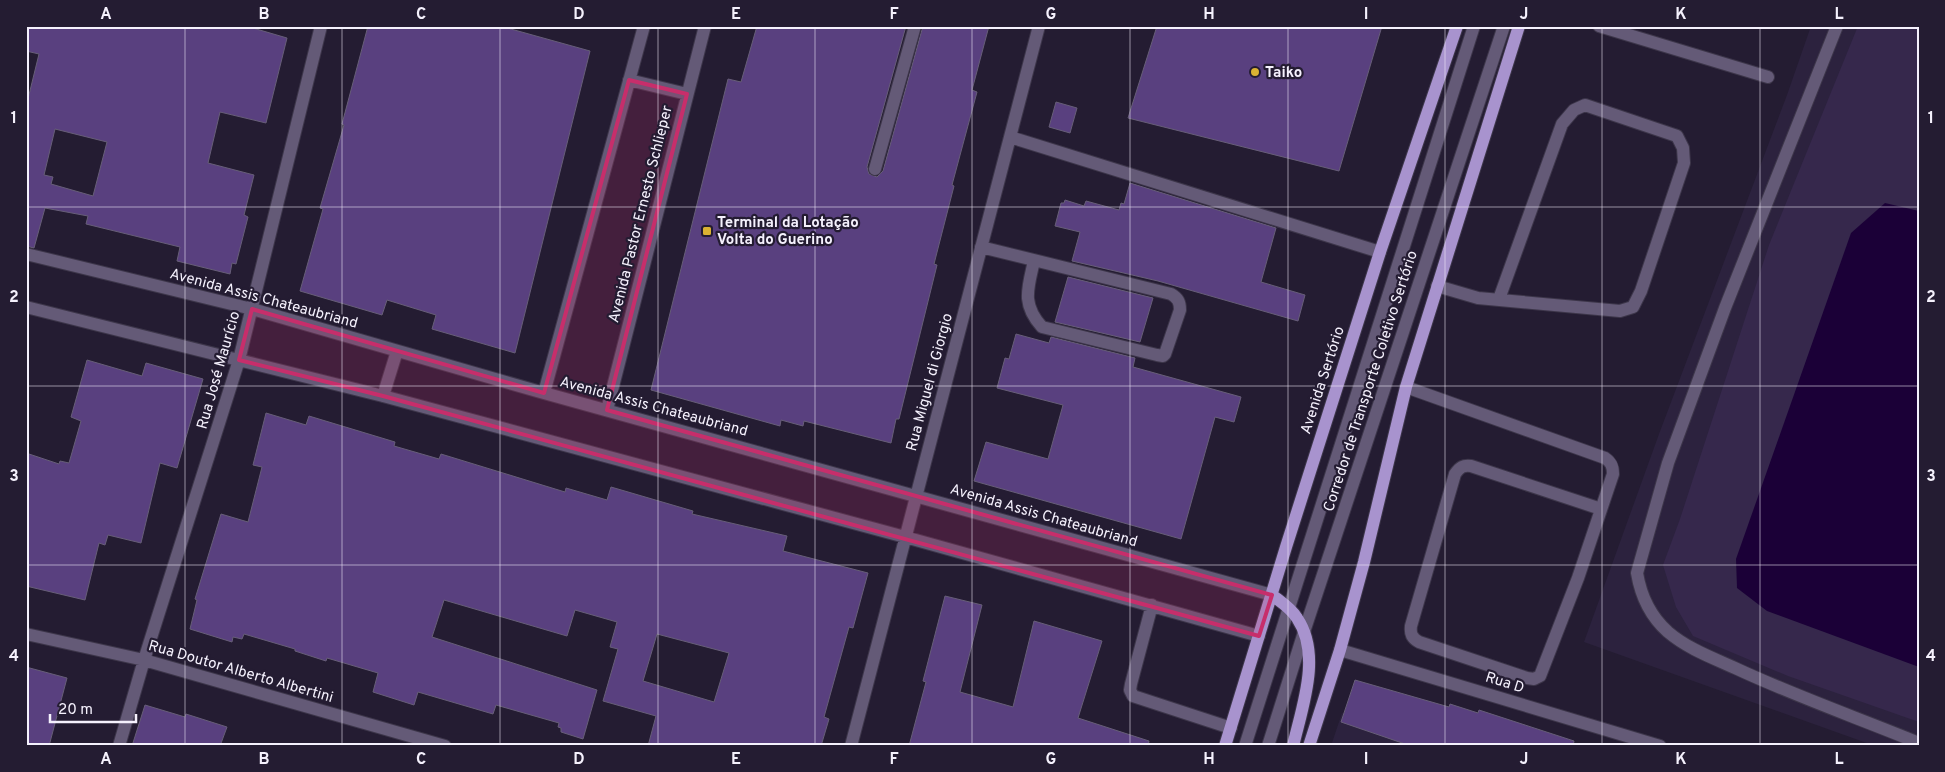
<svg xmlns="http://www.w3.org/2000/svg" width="1945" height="772" viewBox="0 0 1945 772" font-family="Overpass,sans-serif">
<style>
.built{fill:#2c223e}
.green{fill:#36284c}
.water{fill:#1b0037}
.building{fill:#59407f;stroke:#675e78;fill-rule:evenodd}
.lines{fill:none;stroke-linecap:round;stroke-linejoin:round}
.minor-casing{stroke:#3d364a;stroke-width:14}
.major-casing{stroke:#3d364a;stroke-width:14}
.minor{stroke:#645a77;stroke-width:12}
.major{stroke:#a893ce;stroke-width:12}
.marked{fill:#c72e6b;fill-opacity:0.2;stroke:#c72e6b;stroke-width:4;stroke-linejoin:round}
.grid{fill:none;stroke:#f5f1fd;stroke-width:1;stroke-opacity:0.55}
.poi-dot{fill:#dbb233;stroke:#241c32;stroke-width:2}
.labels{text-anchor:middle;stroke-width:4.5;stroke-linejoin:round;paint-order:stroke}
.poi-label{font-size:15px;font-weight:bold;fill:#f5f1fd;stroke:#241c32;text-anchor:start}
.street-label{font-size:15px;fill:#f5f1fd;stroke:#241c32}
.neatline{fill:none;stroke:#f5f1fd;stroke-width:2}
.grid-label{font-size:16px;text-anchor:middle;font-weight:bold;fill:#f5f1fd}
</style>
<rect width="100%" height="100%" fill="#241c32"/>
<path class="built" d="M 1811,26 L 1919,26 L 1919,746 L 1875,746 L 1584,642 L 1659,434 L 1787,95 Z
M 1342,713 L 1453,746 L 1331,746 Z"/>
<path class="green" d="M 1858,26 L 1919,26 L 1919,722 L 1788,676 L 1693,636 L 1676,607 L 1663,565 L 1680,519 L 1769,245 Z"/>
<path class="water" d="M 1885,203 L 1919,211 L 1919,667 L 1767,611 L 1737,588 L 1736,559 L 1851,233 Z"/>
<path class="building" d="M 26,26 L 246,26 L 287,38 L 266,123 L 220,112 L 208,163 L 254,175 L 244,215 L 248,217 L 236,264 L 232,263 L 230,274 L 177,261 L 180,247 L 86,224 L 88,216 L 45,208 L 34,248 L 26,246 L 26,107 L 39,54 L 26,51 ZM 55,129 L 107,142 L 93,196 L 51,184 L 53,177 L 44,175 Z
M 368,26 L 500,26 L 590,51 L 515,353 L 432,329 L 436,315 L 387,300 L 382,315 L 300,291 L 323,209 L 320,208 L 344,125 L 342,124 Z
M 757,26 L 906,26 L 867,167 L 869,174 L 877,177 L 883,171 L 923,26 L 989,26 L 972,90 L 977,92 L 952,185 L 954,186 L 934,264 L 937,265 L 899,419 L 896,419 L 891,443 L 804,421 L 803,426 L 781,420 L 780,426 L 651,390 L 728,79 L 741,82 Z
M 1157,26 L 1382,26 L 1339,171 L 1128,118 Z
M 1056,102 L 1077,108 L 1070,133 L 1049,127 Z
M 1130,183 L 1276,228 L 1261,282 L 1305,295 L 1298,321 L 1158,281 L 1072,261 L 1080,232 L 1055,226 L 1061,203 L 1064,203 L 1065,200 L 1084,206 L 1086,201 L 1119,210 L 1121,203 L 1124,204 Z
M 1068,277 L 1153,298 L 1140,342 L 1055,322 Z
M 1016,334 L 1049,343 L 1051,337 L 1135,358 L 1133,367 L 1241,397 L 1234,422 L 1215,417 L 1181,539 L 974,481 L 986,442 L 1048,459 L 1063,405 L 997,388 L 1005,358 L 1009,359 Z
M 87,360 L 142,376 L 146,363 L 203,379 L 177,468 L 160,463 L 141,543 L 108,535 L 105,545 L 99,543 L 85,600 L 26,586 L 26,453 L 59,464 L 60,461 L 69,463 L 81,421 L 71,417 Z
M 266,413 L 306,425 L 309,416 L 395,442 L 394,446 L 439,459 L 441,454 L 565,492 L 566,488 L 607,500 L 611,487 L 693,511 L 692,514 L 787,536 L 783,551 L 868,573 L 853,628 L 849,627 L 824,717 L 829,719 L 821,746 L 648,746 L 656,716 L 603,701 L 618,649 L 610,647 L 617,622 L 575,610 L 567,636 L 444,600 L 432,637 L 597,690 L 583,739 L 561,732 L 561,728 L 558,727 L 559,723 L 496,705 L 493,714 L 418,692 L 414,705 L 373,692 L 378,673 L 327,658 L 326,661 L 295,651 L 295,649 L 244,634 L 242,639 L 233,637 L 232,642 L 190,629 L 197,600 L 195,599 L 221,514 L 248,522 L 262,467 L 253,465 ZM 657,634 L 729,653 L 714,702 L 643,681 Z
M 945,596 L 982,605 L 960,692 L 1013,707 L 1034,621 L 1102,641 L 1078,718 L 1149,741 L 1148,746 L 909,746 L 926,682 L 923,681 Z
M 26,667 L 67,678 L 49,746 L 26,746 Z
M 1355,680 L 1449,707 L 1450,704 L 1478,713 L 1479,710 L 1574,741 L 1573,746 L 1411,746 L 1341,722 Z
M 145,705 L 185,717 L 186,714 L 227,727 L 220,746 L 132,746 Z"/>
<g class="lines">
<g class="minor-casing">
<path id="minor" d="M 1599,26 L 1768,77
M 1837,26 L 1725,308 L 1668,463 L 1637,573 C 1641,597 1650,616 1668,632 C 1688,649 1713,658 1735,668 C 1795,696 1858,718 1919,743
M 629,80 L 687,94
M 1010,137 L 1380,252
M 875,169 L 915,26
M 981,247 L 1171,294 C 1178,298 1180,302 1180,310 L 1165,354 L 1163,356 L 1157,355 L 1042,327 C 1021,304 1028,288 1034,261
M 26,254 L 252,309 L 544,393 L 1272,595
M 1437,286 L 1478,298 L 1620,311 L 1633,307 L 1641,291 L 1684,163 L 1683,148 L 1677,136 L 1585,105 L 1574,110 L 1562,124 L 1499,299
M 26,307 L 383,396 L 905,537 L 1259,636
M 1406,387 L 1605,458 C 1611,462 1613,466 1613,474 L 1578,578 L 1540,676 L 1534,679 L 1527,678 L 1419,642 C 1412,638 1410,634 1411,626 L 1455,474 C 1460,467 1463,465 1471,466 L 1601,509
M 544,393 L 644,26
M 383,396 L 397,351
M 607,410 L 705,26
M 1152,605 L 1131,684 L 1130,690 L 1133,696 L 1231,728
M 26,634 L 144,660 L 445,746
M 1340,650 L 1660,746
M 119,746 L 144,660 L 239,360 L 321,26
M 851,746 L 1039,26
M 1245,746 L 1474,26
M 1268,746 L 1304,632 L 1504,26"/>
</g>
<g class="major-casing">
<path id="major" d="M 1272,595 C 1281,602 1291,608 1297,618 C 1322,655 1302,707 1293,746
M 1225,746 L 1286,547 L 1380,252 L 1457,26
M 1309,746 L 1340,650 L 1364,562 L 1406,387 L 1519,26"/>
</g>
<use href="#minor" class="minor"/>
<use href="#major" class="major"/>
</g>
<path class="marked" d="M 629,80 L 687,94 L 607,410 L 1272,595 L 1259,636 L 383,396 L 239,360 L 252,309 L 544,393 Z"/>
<path class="grid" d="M 185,26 L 185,746M 342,26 L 342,746M 500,26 L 500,746M 658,26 L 658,746M 815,26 L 815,746M 972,26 L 972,746M 1130,26 L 1130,746M 1288,26 L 1288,746M 1445,26 L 1445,746M 1602,26 L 1602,746M 1760,26 L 1760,746M 26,207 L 1919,207M 26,386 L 1919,386M 26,565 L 1919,565"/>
<g class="poi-dot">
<circle cx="1255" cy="72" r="5"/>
<rect x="702" y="226" width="10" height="10" rx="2.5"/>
</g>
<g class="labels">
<g class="poi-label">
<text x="1265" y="77">Taiko</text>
<text x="717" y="227">Terminal da Lotação<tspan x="717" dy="17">Volta do Guerino</tspan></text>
</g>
<g class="street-label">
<text transform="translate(640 214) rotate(-76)" y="5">Avenida Pastor Ernesto Schlieper</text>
<text transform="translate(264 298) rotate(15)" y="5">Avenida Assis Chateaubriand</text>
<text transform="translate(218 370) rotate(-74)" y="5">Rua José Maurício</text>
<text transform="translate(1322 380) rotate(-72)" y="5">Avenida Sertório</text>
<text transform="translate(1370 381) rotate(-72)" y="5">Corredor de Transporte Coletivo Sertório</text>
<text transform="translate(929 382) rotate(-75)" y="5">Rua Miguel di Giorgio</text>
<text transform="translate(654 406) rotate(15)" y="5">Avenida Assis Chateaubriand</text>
<text transform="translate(1044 515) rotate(16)" y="5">Avenida Assis Chateaubriand</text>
<text transform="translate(241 671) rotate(16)" y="5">Rua Doutor Alberto Albertini</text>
<text transform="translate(1505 682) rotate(17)" y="5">Rua D</text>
</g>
</g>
<rect width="1945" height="772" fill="none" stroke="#241c32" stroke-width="55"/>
<path d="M50 714v8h86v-8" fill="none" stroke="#f5f1fd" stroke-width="2.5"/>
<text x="58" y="714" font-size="15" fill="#f5f1fd" stroke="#241c32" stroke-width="4" paint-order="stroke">20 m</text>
<rect x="28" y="28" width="1890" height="716" class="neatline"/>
<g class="grid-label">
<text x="106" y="19">A</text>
<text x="264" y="19">B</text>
<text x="421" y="19">C</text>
<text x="579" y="19">D</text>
<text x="736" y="19">E</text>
<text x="894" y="19">F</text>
<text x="1051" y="19">G</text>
<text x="1209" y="19">H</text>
<text x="1366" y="19">I</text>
<text x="1524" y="19">J</text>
<text x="1681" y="19">K</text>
<text x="1839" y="19">L</text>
<text x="14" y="123">1</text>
<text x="1931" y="123">1</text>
<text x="14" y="302">2</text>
<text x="1931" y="302">2</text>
<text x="14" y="481">3</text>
<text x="1931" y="481">3</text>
<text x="14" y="661">4</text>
<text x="1931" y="661">4</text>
<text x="106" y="764">A</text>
<text x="264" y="764">B</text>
<text x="421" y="764">C</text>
<text x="579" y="764">D</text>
<text x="736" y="764">E</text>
<text x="894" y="764">F</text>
<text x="1051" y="764">G</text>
<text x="1209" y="764">H</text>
<text x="1366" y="764">I</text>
<text x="1524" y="764">J</text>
<text x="1681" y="764">K</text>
<text x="1839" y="764">L</text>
</g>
</svg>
